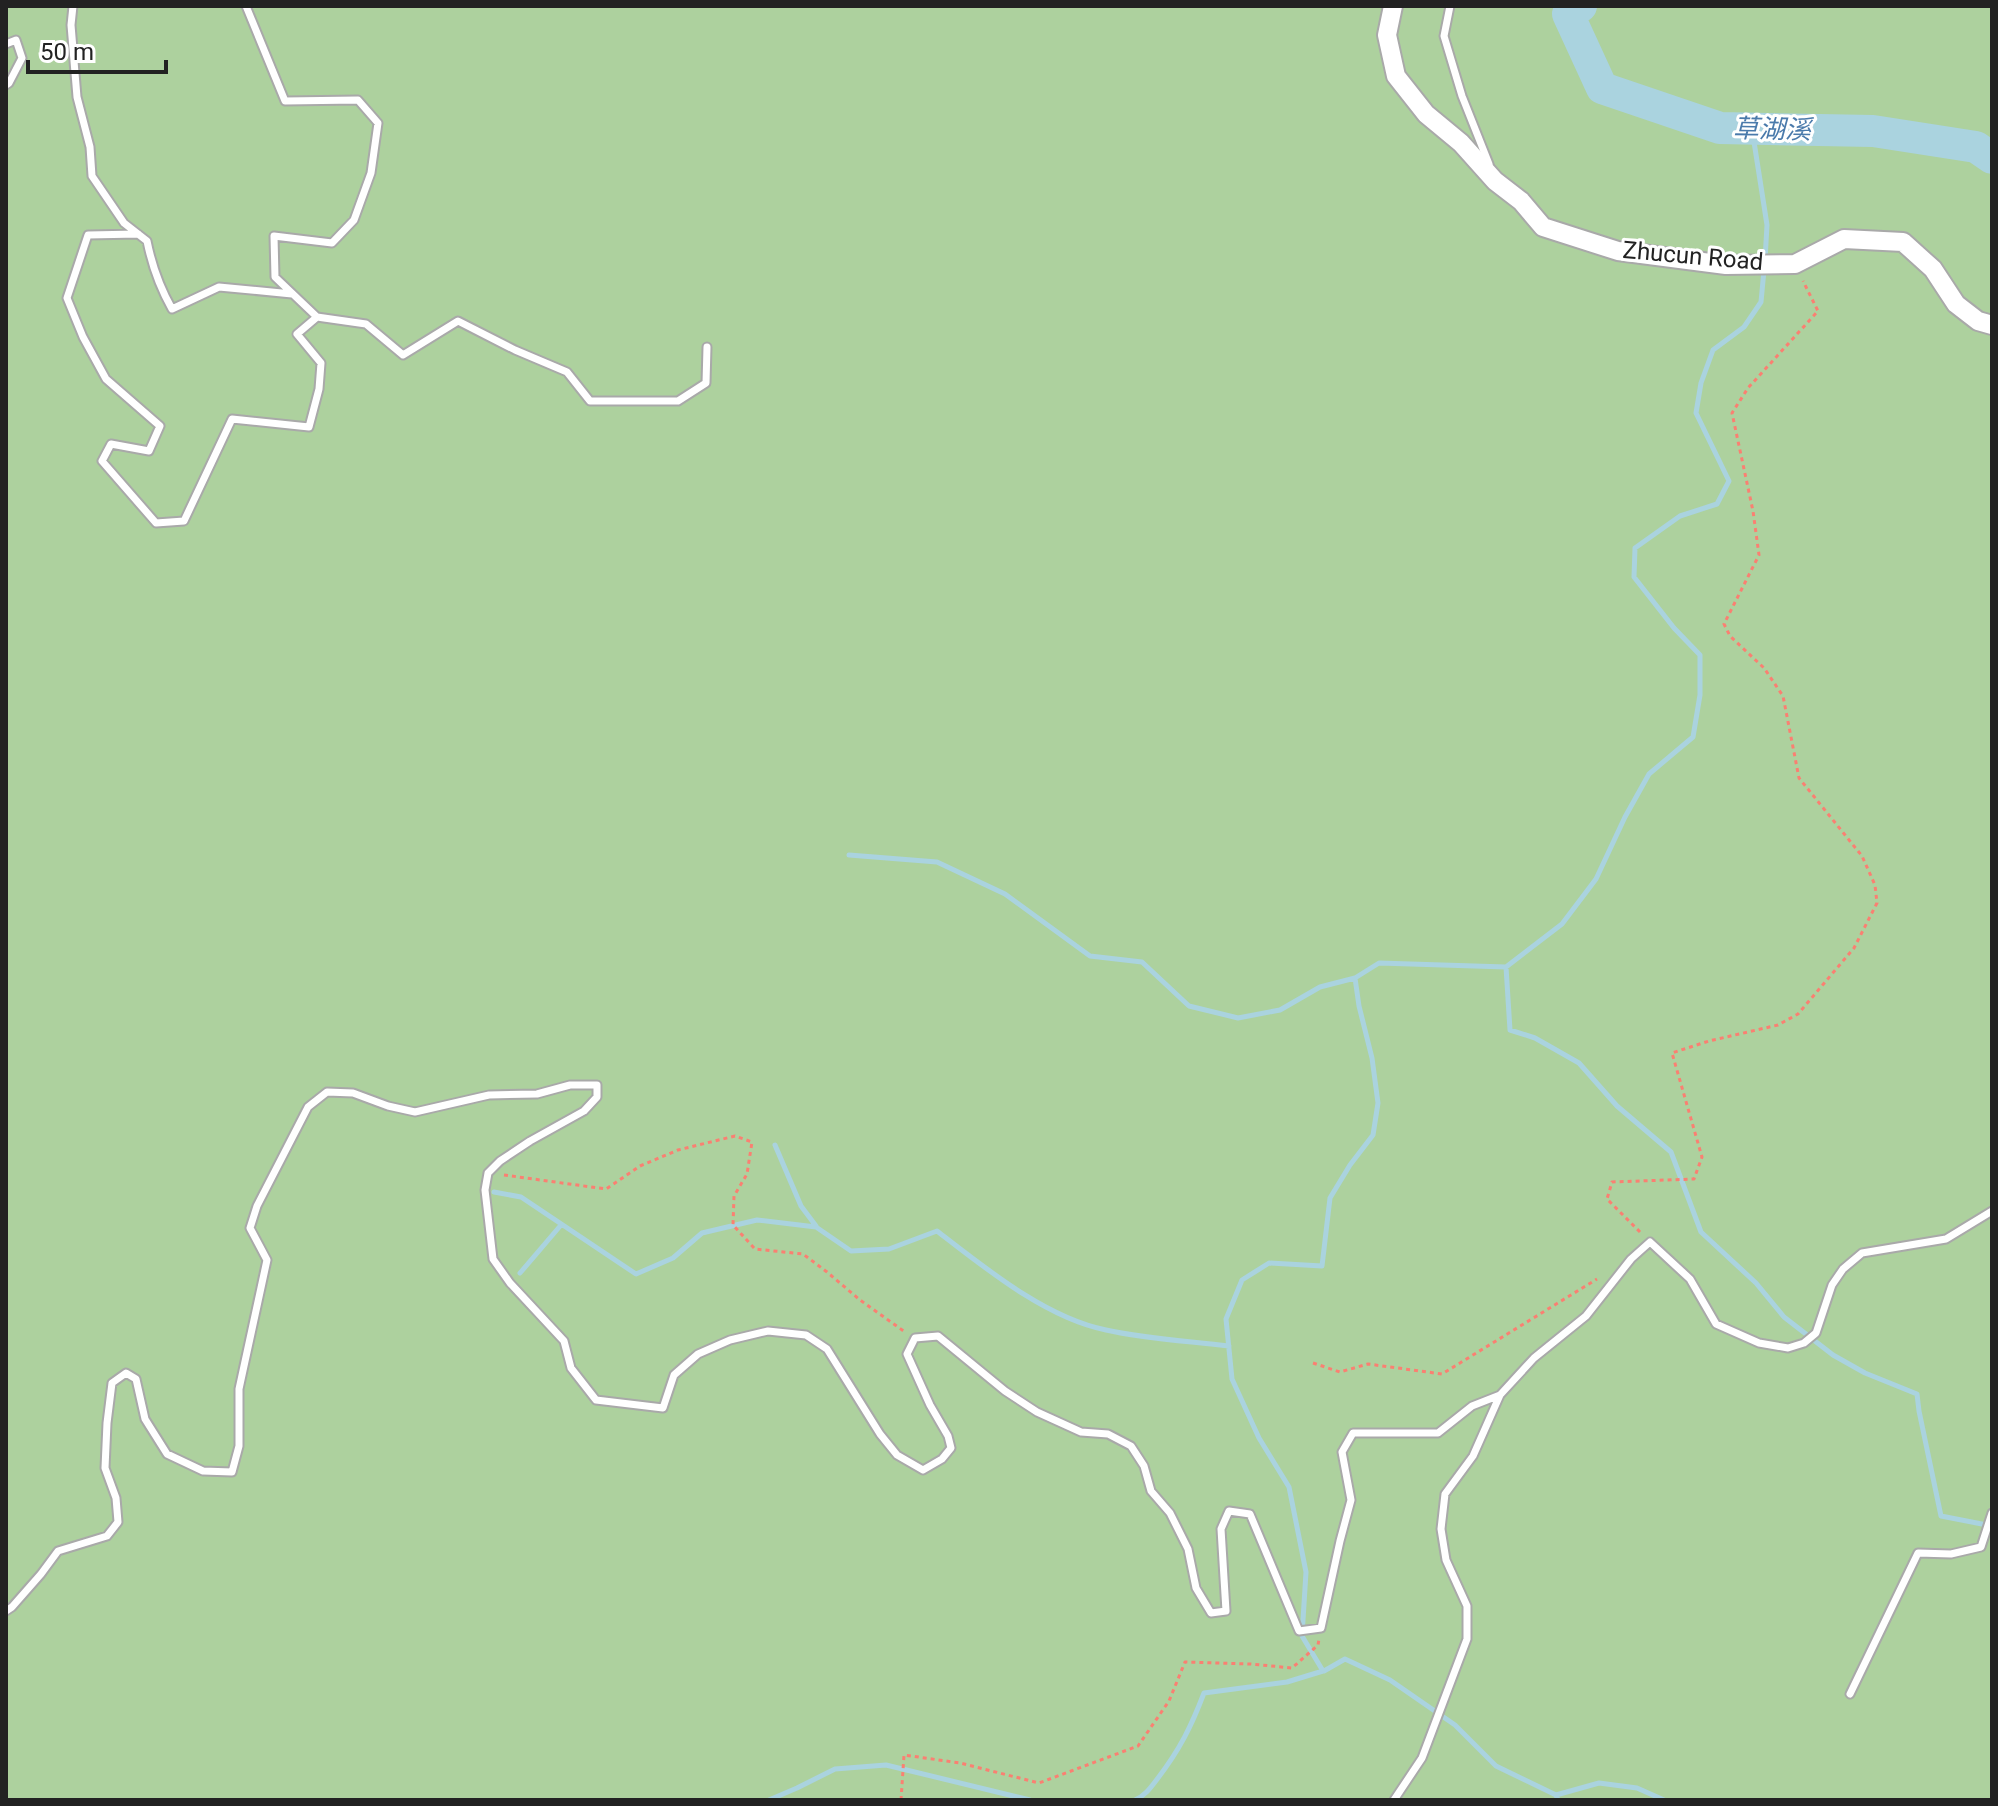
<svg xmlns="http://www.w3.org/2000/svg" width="1998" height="1806" viewBox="0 0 1998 1806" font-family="Roboto,'Noto Sans TC',sans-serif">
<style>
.forest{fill:#add19e}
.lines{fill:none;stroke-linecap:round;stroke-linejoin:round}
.stream{stroke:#aad3df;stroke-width:5}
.river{stroke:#aad3df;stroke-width:32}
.service-casing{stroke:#a9a9a9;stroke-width:11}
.tertiary-casing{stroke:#a9a9a9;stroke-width:22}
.path{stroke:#fa8072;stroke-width:3;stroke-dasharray:4 4;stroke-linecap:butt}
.service{stroke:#fff;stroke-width:7}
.tertiary{stroke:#fff;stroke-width:18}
.labels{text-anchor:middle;stroke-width:6;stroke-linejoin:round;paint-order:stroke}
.street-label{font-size:24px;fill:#222;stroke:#fff}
.water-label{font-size:26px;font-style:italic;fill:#4a7aab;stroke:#fff}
</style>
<rect width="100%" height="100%" fill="#f2efe9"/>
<path class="forest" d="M 6,6 L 1992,6 L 1992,1800 L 6,1800 Z"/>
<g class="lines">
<path class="stream" d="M 1752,129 L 1767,225 L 1765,260
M 849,855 L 937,862 L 1005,894 L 1090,956 L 1142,962 L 1189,1006 L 1238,1018 L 1280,1010 L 1320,987 L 1355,978
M 1506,967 L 1510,1030 L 1535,1038 L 1579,1063 L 1617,1106 L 1671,1152 L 1701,1232 L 1756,1283 L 1784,1317 L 1833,1355 L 1865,1373 L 1917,1394 L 1919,1411 L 1941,1516 L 1992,1526
M 775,1145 L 801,1206 L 816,1226
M 494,1192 L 521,1197 L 636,1274 L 673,1258 L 702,1233 L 757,1220 L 816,1227 L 851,1251 L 889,1249 L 937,1231 C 985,1268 1046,1318 1106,1330 C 1146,1339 1188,1341 1229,1346
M 520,1273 L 561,1225
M 1324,1671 L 1345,1659 L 1390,1680 L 1455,1725 L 1496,1766 L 1556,1795 L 1558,1800
M 1556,1795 L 1599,1783 L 1637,1788 L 1664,1800
M 769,1800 L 797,1788 L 835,1769 L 886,1765 L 1030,1800
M 1135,1800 C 1146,1795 1151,1787 1158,1778 C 1180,1749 1191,1727 1204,1693 L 1287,1682 L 1323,1671 L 1302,1636 L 1306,1572 L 1289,1487 L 1259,1438 L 1232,1379 L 1226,1319 L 1242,1280 L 1269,1263 L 1322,1266 L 1330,1198 L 1350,1165 L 1373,1135 L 1378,1103 L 1372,1058 L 1359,1006 L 1355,978 L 1379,963 L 1506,967 L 1562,924 L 1596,879 L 1625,817 L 1649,774 L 1693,737 L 1700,695 L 1700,655 L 1674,628 L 1634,577 L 1635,548 L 1680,516 L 1717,504 L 1729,481 L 1696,413 L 1701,383 L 1713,350 L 1744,327 L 1761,302 L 1764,270"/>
<path class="river" d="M 1581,6 L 1568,14 L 1602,88 L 1720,128 L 1873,131 L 1976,147 L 1992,158"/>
<g class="service-casing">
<path id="service" d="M 73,6 L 71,25 L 77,97 L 90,147 L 92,176 L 124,223 L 147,241 C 152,266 159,286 172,309 L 219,287 L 292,294
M 246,6 L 285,101 L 358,100 L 378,123 L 371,173 L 354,220 L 332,243 L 274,236 L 275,277 L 317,317 L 366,324 L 403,355 L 458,321 L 515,350 L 567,372 L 590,401 L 678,401 L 706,383 L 707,347
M 1450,6 L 1444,36 L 1462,96 L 1489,164
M 6,44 L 16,40 L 22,58 L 9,83 L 6,85
M 138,234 L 88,235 L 67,298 L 83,337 L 106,379 L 160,426 L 149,451 L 111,444 L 102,461 L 156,523 L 184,521 L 232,419 L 309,427 L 319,389 L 321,363 L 297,334 L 317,317
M 6,1611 L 12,1607 L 41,1574 L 58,1551 L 107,1536 L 118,1522 L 116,1498 L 105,1468 L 107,1423 L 112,1383 L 126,1373 L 136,1379 L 145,1419 L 167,1454 L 203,1471 L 232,1472 L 239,1446 L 239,1389 L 267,1260 L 250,1228 L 257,1206 L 308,1107 L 327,1092 L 353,1093 L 388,1106 L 415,1112 L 489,1095 L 537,1094 L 570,1085 L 597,1085 L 597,1097 L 584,1111 L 530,1141 L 500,1161 L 488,1173 L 485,1190 L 493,1259 L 510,1283 L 564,1341 L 571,1368 L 596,1400 L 663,1408 L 674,1375 L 698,1354 L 730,1340 L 768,1331 L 806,1335 L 827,1349 L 880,1434 L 897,1455 L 923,1470 L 942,1459 L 951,1448 L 948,1436 L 930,1405 L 907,1354 L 915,1338 L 938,1336 L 1005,1391 L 1037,1412 L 1081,1432 L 1108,1434 L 1131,1446 L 1144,1466 L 1151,1491 L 1170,1513 L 1188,1549 L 1196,1588 L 1211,1613 L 1226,1611 L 1221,1529 L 1229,1511 L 1250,1514 L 1299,1631 L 1321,1628 L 1340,1541 L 1351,1500 L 1342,1452 L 1353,1433 L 1438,1433 L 1472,1406 L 1500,1395 L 1534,1358 L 1586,1316 L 1631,1259 L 1650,1242 L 1690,1279 L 1716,1324 L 1759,1343 L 1788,1348 L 1804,1343 L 1816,1333 L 1832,1285 L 1843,1269 L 1862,1253 L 1946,1239 L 1992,1211
M 1850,1694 L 1918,1553 L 1951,1554 L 1981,1547 L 1992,1513
M 1394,1800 L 1422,1758 L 1467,1639 L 1467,1606 L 1446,1560 L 1441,1529 L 1445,1494 L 1473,1456 L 1500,1395"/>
</g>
<g class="tertiary-casing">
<path id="tertiary" d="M 1393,6 L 1387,35 L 1396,76 L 1426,114 L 1461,143 L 1495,181 L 1521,201 L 1543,227 L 1618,251 L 1726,265 L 1795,264 L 1844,239 L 1903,242 L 1933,269 L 1956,304 L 1978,321 L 1992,325"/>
</g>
<path class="path" d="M 504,1175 L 606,1189 L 640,1166 L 678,1150 L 735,1136 L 752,1142 L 747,1174 L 734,1196 L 733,1225 L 755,1249 L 803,1254 L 827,1272 L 860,1300 L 905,1332
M 1640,1232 L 1607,1199 L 1612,1182 L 1694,1179 L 1702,1157 L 1672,1053 L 1709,1041 L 1778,1025 L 1798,1014 L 1854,948 L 1877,903 L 1875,885 L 1862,856 L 1799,778 L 1783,696 L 1764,668 L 1730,636 L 1724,624 L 1759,555 L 1753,511 L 1732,413 L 1748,388 L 1818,311 L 1803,281
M 1313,1363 L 1340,1372 L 1368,1364 L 1442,1374 L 1597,1279
M 901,1800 L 904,1755 L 960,1763 L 1039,1783 L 1138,1746 L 1169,1701 L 1185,1662 L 1251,1664 L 1292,1668 L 1318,1645 L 1319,1639"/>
<use href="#service" class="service"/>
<use href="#tertiary" class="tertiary"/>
</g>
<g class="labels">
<g class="street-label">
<text transform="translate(1693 256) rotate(5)" y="8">Zhucun Road</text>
</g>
<g class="water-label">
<text transform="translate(1772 129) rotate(1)" y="9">草湖溪</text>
</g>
</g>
<rect width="1998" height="1806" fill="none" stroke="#222222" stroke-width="16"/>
<path d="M28 60v12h138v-12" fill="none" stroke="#222222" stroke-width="4"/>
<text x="40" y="60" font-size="24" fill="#222222" stroke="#ffffff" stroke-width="6" paint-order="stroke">50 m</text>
</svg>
